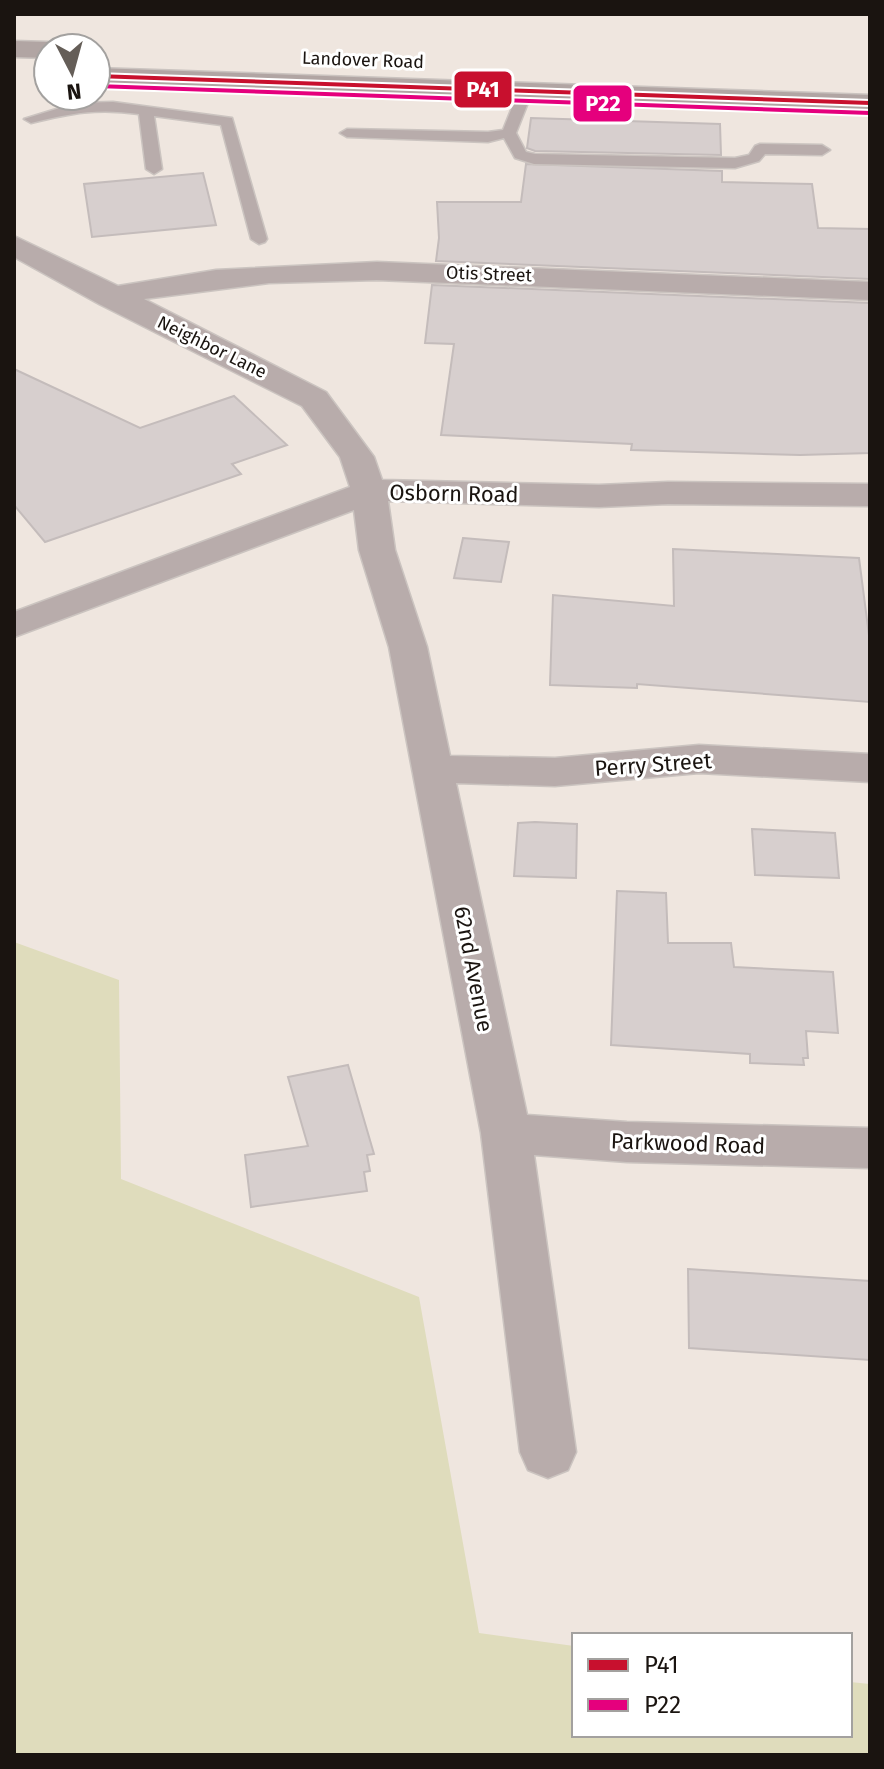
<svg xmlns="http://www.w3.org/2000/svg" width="884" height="1769" viewBox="0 0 884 1769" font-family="'Fira Sans',sans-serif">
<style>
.green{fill:#dfdcbc}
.building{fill:#d7cfce;stroke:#c4bcbb;stroke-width:2}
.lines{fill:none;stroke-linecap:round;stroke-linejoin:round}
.service-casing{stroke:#cbc4c0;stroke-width:3}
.minor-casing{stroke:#cbc4c0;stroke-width:3}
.primary-casing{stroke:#cbc4c0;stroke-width:3}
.service{fill:#b8acab;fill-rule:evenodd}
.minor{fill:#b8acab;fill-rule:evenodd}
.primary{fill:#b1a5a3;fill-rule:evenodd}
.bus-1-casing{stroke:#fff;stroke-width:8}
.bus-2-casing{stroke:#fff;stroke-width:8}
.bus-1{stroke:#c8102e;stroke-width:4}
.bus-2{stroke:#e5007d;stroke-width:4}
.labels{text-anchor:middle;stroke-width:6;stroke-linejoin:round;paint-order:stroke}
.far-street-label{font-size:18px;fill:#1a1410;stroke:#fff}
.street-label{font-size:22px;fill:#1a1410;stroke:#fff}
.line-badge{stroke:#fff;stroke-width:3}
.badge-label{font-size:22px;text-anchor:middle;font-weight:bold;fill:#fff}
</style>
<rect width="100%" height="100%" fill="#efe6df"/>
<path class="green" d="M 14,942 L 119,980 L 121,1179 L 419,1297 L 479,1633 L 574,1646 L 574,1735 L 850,1735 L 850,1682 L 870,1684 L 870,1755 L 14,1755 Z"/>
<path class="building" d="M 531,118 L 720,124 L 721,155 L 535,151 L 527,148 Z
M 526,164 L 722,171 L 722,182 L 812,184 L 818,228 L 870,229 L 870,279 L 436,261 L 439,238 L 437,202 L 521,202 Z
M 203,173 L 216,225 L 92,237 L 84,184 Z
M 432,285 L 870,303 L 870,453 L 800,455 L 631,450 L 632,444 L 441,435 L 454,344 L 425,343 Z
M 14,369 L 140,428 L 234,396 L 287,445 L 232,464 L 241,474 L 45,542 L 14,505 Z
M 463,538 L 509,542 L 501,582 L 454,578 Z
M 673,549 L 859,558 L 870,643 L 870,702 L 637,684 L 637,688 L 550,685 L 553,595 L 674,606 Z
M 535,822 L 577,824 L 576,878 L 514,876 L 518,823 Z
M 752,829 L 835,833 L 839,878 L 755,875 Z
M 617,891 L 666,893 L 668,943 L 731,943 L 734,967 L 833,972 L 838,1033 L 806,1031 L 808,1058 L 803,1058 L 804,1065 L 750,1063 L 750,1054 L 611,1045 Z
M 348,1065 L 374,1154 L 367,1155 L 370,1171 L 364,1172 L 367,1191 L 251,1207 L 245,1155 L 308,1146 L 288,1077 Z
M 688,1269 L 870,1281 L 870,1360 L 689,1348 Z"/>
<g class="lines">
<g class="service-casing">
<path id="service" d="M 526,86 L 533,90 L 516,133 L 526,152 L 535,154 L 735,158 L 749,155 L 755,146 L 760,144 L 822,145 L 830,150 L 822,155 L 765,154 L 759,161 L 735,168 L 534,164 L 515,158 L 504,138 L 488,142 L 347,137 L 340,133 L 347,129 L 488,132 L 503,130 L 519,90 Z
M 113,102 L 232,118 L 267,239 L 265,242 L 259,244 L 251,239 L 221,125 L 154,116 L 162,169 L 154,174 L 146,169 L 139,114 C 98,108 71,113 31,123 L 24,119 L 76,103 Z"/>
</g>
<g class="minor-casing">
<path id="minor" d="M 14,236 L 118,286 L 216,270 L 377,262 L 870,282 L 870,300 L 377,280 L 269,283 L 144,299 L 326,392 L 374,457 L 382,480 L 599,485 L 668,482 L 870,484 L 870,506 L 668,504 L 599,507 L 388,501 L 395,550 L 427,647 L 450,756 L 555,758 L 699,745 L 870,754 L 870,782 L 699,773 L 555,786 L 456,783 L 527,1115 L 627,1122 L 870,1128 L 870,1168 L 627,1162 L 534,1155 L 576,1452 L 568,1470 L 548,1478 L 528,1470 L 520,1452 L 481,1133 L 389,647 L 359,550 L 354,510 L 14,637 L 14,612 L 350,487 L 340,457 L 302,406 L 99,304 L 14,257 Z"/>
</g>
<g class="primary-casing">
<path id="primary" d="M 14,41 L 48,42 L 59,48 L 48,48 L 48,58 L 14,57 Z
M 96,68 L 870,95 L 870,111 L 96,84 Z"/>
</g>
<use href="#service" class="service"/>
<use href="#minor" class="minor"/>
<use href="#primary" class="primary"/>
<g class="bus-1-casing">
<path id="bus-1" d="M 96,76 L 870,103"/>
</g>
<g class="bus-2-casing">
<path id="bus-2" d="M 96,86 L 870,113"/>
</g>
<use href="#bus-1" class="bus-1"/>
<use href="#bus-2" class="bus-2"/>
</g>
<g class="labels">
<g class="far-street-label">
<text transform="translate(363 60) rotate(2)" y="6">Landover Road</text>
<text transform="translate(489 274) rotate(2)" y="6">Otis Street</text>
<text transform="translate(212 347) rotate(26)" y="6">Neighbor Lane</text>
</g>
<g class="street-label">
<text transform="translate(454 493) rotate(1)" y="8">Osborn Road</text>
<text transform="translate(653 764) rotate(-4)" y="8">Perry Street</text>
<text transform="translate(474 969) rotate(79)" y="8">62nd Avenue</text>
<text transform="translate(688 1143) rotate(2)" y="8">Parkwood Road</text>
</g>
</g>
<g class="line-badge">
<rect x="453" y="70" width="60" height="39" rx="8" fill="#c8102e"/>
<rect x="572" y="84" width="61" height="39" rx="8" fill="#e5007d"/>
</g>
<g class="badge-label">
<text x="483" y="97">P41</text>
<text x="603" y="111">P22</text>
</g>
<rect width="884" height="1769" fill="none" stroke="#1a1410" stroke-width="32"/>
<rect x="572" y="1633" width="280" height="104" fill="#ffffff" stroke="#a3a19f" stroke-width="2"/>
<rect x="588" y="1659" width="40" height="12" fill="#c8102e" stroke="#a3a19f" stroke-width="2"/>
<text x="644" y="1673" font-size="24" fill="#1a1410">P41</text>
<rect x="588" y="1699" width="40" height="12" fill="#e5007d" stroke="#a3a19f" stroke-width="2"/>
<text x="644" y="1713" font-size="24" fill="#1a1410">P22</text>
<g transform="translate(72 72) rotate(174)"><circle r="38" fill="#ffffff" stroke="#a3a19f" stroke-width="2"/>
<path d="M0-6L14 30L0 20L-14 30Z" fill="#655e58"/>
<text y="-12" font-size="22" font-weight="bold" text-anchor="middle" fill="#1a1410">N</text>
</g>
</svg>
